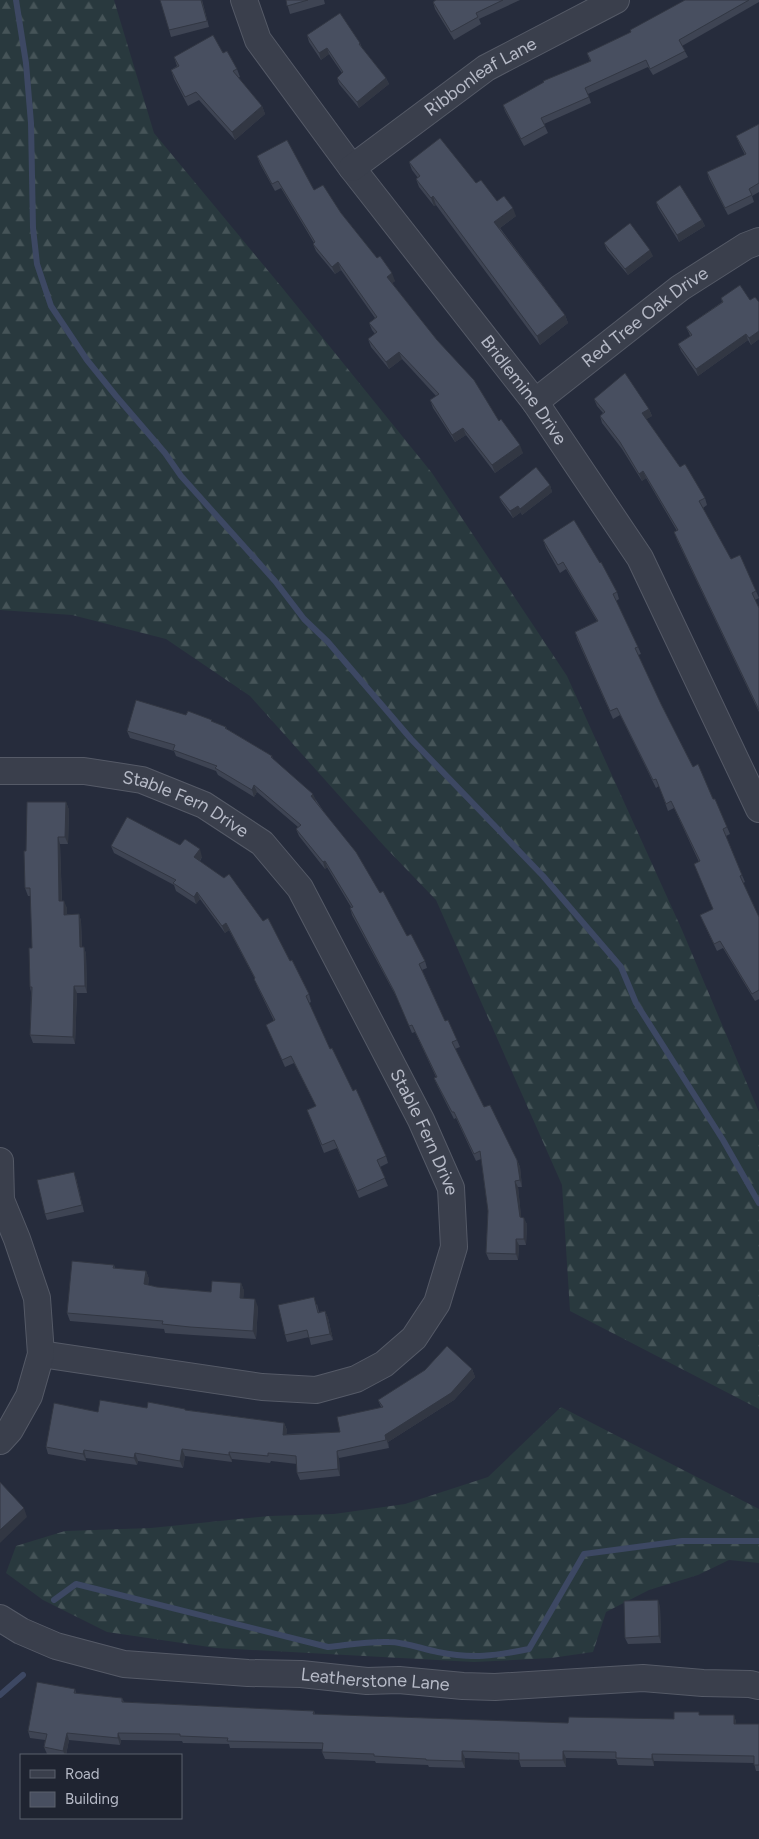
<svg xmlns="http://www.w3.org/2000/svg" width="759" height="1839" viewBox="0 0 759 1839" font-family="Figtree,sans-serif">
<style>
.forest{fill:url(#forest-firs)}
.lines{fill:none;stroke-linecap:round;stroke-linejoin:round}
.stream{stroke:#3d4863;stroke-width:6}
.minor-casing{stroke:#555a67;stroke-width:28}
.minor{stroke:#3a3f4c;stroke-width:26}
.wall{fill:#3e4453}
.shaded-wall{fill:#323743}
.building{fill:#484f60;stroke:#323743}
.labels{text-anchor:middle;stroke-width:4;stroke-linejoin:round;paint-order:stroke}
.street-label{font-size:18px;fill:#b6bac7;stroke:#1f2431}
</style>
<defs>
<pattern id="forest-firs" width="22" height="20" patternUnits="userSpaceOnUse" patternTransform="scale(1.25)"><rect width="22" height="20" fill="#29393e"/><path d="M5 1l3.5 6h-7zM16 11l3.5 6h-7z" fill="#465458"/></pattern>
</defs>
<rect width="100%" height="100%" fill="#262c3c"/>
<path class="forest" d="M 0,0 L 114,0 L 154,133 L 280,285 L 432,473 L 567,676 L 682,930 L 759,1112 L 759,1409 L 570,1311 L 562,1185 L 436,900 L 385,847 L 250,696 L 166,639 L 72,615 L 0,610 Z
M 561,1407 L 759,1509 L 759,1563 L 729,1560 L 698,1575 L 649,1590 L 606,1612 L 593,1652 L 551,1658 L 474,1662 L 216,1648 L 107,1632 L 43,1600 L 6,1573 L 16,1546 L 65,1531 L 151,1528 L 269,1516 L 334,1514 L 405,1504 L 488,1477 Z"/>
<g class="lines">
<path class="stream" d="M 16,0 L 26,63 L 31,123 L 33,228 L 37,264 L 51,306 L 87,360 L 116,396 L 165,453 L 181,476 L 275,581 L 304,619 L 328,642 L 411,739 L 543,876 L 621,967 L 636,1003 L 723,1140 L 759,1203
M 54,1600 L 76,1584 L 328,1647 C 348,1645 368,1641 389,1642 C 405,1642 422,1649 438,1652 C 472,1659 495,1656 529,1649 L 584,1554 L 682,1541 L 759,1541
M 0,1695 L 23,1675"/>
<g class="minor-casing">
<g id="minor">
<path id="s1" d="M 244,0 L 258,40 L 352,168 L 535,402 L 640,558 L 759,809"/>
<path id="s2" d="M 352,168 L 486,68 L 616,0"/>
<path id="s3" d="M 535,402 L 680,288 L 746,246 L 759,241"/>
<path id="s4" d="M 0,771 L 84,771 L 142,780 L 204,805 L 262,843 L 300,888 L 421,1120 L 451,1188 L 454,1247 L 437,1303 L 414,1338 L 384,1364 L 356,1379 L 316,1390 L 262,1387 L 41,1354"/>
<path d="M 0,1161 L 1,1200 L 17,1239 L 37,1298 L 41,1354 L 29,1396 L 10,1430 L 0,1441"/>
<path id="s5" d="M 0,1618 L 21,1631 L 56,1646 L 124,1664 L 248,1673 L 301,1674 L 367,1681 L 399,1680 L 463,1686 L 495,1687 L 643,1678 L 703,1683 L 750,1684 L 759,1686"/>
</g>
</g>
<use href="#minor" class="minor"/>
</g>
<path class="wall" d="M 202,0 L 209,27 L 171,37 L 169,30 Z
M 286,0 L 324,0 L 325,4 L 290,14 Z
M 436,0 L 520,0 L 479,19 L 481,24 L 454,40 L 435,9 L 433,2 Z
M 685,0 L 759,0 L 759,2 L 682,46 L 688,57 L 653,75 L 648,67 L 588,94 L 591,103 L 544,124 L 548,133 L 524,146 L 505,111 L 503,105 L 590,61 L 587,53 L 631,32 Z
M 307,35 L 360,43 L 362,48 L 386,78 L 389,84 L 359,108 L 339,84 L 337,78 L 342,73 L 329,54 L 321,60 L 309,42 Z
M 223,53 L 237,69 L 240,77 L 238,78 L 262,106 L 265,114 L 235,140 L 199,100 L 188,106 L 174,79 L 171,70 L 177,66 L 174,57 Z
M 759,124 L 759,192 L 752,196 L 754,202 L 728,215 L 709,179 L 707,172 L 745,155 L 739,143 L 736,136 Z
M 257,156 L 314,190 L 341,213 L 395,281 L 392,283 L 499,421 L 523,453 L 495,473 L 466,435 L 455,442 L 433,408 L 430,400 L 436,396 L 402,359 L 389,369 L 371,347 L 368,339 L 375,334 L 372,330 L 369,323 L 375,318 L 341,270 L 335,274 L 316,251 L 313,244 L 314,243 L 281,188 L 275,191 L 260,164 Z
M 409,162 L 476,183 L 497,201 L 516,216 L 500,228 L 565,315 L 568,323 L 540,345 L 436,205 L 434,206 L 419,187 L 416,179 L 418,178 L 412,170 Z
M 656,202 L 702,220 L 705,226 L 679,242 L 658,208 Z
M 604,243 L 653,256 L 628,275 L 607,250 Z
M 721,298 L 750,300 L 759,302 L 759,339 L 751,345 L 748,340 L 698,376 L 681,351 L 678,344 L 690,336 L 689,333 L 686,327 L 722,302 Z
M 594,399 L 649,409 L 652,416 L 646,419 L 680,467 L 705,498 L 707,505 L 703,508 L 731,559 L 756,591 L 759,598 L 755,600 L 759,608 L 759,712 L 677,540 L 674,532 L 677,531 L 646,478 L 642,481 L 622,449 L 602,423 L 600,416 L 603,413 L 597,406 Z
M 550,485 L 552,492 L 522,515 L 521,512 L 513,518 L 502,503 L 499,497 Z
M 543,540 L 617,592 L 619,599 L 616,601 L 638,647 L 641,654 L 638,655 L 661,704 L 693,767 L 713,799 L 727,827 L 730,834 L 726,836 L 742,875 L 745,882 L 743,883 L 759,917 L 759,999 L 755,1001 L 723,948 L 717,951 L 703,922 L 700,915 L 713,909 L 694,864 L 699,862 L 674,808 L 668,811 L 659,786 L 656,788 L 620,715 L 613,719 L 577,639 L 575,632 L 597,621 L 566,569 L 560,573 L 546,548 Z
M 186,715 L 212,722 L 226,727 L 227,729 L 272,756 L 273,759 L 316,800 L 407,936 L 425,961 L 427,968 L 422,970 L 445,1021 L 457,1040 L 460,1047 L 455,1049 L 484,1107 L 517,1160 L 520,1167 L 522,1187 L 518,1187 L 521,1217 L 527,1224 L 526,1245 L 519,1245 L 518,1260 L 489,1260 L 486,1253 L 488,1211 L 481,1159 L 476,1161 L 456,1118 L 454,1119 L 437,1085 L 434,1078 L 436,1077 L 415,1032 L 412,1033 L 397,998 L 352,915 L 350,908 L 351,907 L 327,867 L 325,869 L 299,836 L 296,829 L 298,827 L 257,792 L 254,797 L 218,775 L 216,771 L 176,756 L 174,751 L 130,738 L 127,731 Z
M 66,802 L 69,810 L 68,844 L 60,844 L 62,901 L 67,908 L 67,914 L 79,914 L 81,921 L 82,947 L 84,947 L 86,954 L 87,993 L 77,993 L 75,1044 L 33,1043 L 30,1035 L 31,992 L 30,987 L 32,948 L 31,896 L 28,896 L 25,888 Z
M 111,846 L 202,857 L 200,861 L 290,961 L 309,994 L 311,1002 L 309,1003 L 330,1049 L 386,1156 L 388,1163 L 380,1167 L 388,1186 L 359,1198 L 337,1148 L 324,1153 L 307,1110 L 316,1106 L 294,1063 L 285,1067 L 266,1025 L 274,1021 L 257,986 L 255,979 L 229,930 L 225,933 L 200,899 L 196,904 L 176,891 L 174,885 L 114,853 Z
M 76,1178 L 84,1212 L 47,1220 L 45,1214 Z
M 114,1265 L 115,1268 L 146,1271 L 149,1279 L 148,1285 L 157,1287 L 211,1292 L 241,1283 L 244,1291 L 243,1298 L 258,1307 L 256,1339 L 193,1335 L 165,1333 L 164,1329 L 70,1321 L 67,1313 Z
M 317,1304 L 319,1312 L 325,1311 L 328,1318 L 333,1340 L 311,1345 L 309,1337 L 287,1342 L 285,1335 Z
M 472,1369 L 475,1377 L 454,1400 L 388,1442 L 389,1448 L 339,1458 L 340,1476 L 300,1480 L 297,1473 L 297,1464 L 271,1461 L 270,1463 L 232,1459 L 232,1462 L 185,1456 L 183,1468 L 138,1461 L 137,1465 L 86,1458 L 86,1461 L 48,1454 L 46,1447 L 98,1412 L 147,1408 L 186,1410 L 284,1423 L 287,1430 L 286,1434 L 340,1432 L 381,1407 L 378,1400 Z
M 660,1606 L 661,1643 L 628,1644 L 625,1638 Z
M 75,1689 L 76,1693 L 122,1698 L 124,1702 L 314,1711 L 315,1714 L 568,1723 L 674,1719 L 700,1715 L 734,1715 L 736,1722 L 736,1724 L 759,1724 L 759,1771 L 756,1771 L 754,1763 L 654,1761 L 654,1766 L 618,1765 L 616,1759 L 566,1758 L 566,1767 L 521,1767 L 519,1760 L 465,1758 L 465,1768 L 429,1767 L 428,1765 L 376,1763 L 375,1761 L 325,1759 L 322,1752 L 322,1749 L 230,1748 L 229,1744 L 183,1743 L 182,1741 L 121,1740 L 120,1745 L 69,1740 L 66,1755 L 53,1755 L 47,1754 L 44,1747 L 45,1740 L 30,1738 L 28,1731 Z"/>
<path class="shaded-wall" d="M 327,48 L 329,54 L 321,60 L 319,53 Z
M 386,78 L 389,84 L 359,108 L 357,102 Z
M 262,106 L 265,114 L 235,140 L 232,132 Z
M 433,196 L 436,205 L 434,206 L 431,198 Z
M 513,208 L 516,216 L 497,230 L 494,222 Z
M 702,220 L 705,226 L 679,242 L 677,235 Z
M 650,250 L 653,256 L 628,275 L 625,269 Z
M 338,262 L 341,270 L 335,274 L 332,267 Z
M 392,273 L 395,281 L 390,285 L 387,277 Z
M 565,315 L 568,323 L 540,345 L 537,336 Z
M 759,331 L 759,339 L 751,345 L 749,338 Z
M 746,334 L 748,340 L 698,376 L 696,369 Z
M 399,352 L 402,359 L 389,369 L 386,362 Z
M 649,409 L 652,416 L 645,420 L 642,413 Z
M 463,428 L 466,435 L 455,442 L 452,435 Z
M 520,445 L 523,453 L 495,473 L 492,465 Z
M 643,471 L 646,478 L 642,481 L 639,474 Z
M 550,485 L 552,492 L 522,515 L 520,509 Z
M 518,506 L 521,512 L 513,518 L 510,511 Z
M 254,785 L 257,792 L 254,797 L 252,790 Z
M 313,794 L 316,800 L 314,802 L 311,796 Z
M 66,802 L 69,810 L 68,844 L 65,837 Z
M 58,837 L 60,844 L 62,908 L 59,901 Z
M 200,849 L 202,857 L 197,864 L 194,857 Z
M 325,861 L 327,867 L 325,869 L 323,862 Z
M 197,892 L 200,899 L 196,904 L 194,897 Z
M 64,901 L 67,908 L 67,922 L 64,915 Z
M 79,914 L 81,921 L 82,954 L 80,947 Z
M 226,923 L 229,930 L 225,933 L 222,926 Z
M 84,947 L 86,954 L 87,993 L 85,986 Z
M 74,986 L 77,993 L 75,1044 L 73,1037 Z
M 517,1160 L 520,1167 L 522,1187 L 520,1180 Z
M 515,1181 L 518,1187 L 522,1224 L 520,1217 Z
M 524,1218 L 527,1224 L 526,1245 L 524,1239 Z
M 516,1239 L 519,1245 L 518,1260 L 516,1254 Z
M 146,1271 L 149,1279 L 147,1292 L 144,1284 Z
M 241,1283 L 244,1291 L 243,1306 L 240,1298 Z
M 255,1299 L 258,1307 L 256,1339 L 253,1331 Z
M 325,1311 L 328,1318 L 333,1340 L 330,1334 Z
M 472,1369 L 475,1377 L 454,1400 L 388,1442 L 389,1448 L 385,1435 Z
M 284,1423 L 287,1430 L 286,1442 L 283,1435 Z
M 182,1449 L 185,1456 L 183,1468 L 180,1461 Z
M 84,1450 L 86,1458 L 86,1461 L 83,1454 Z
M 337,1451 L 339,1458 L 340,1476 L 338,1469 Z
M 229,1452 L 232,1459 L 232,1462 L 229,1455 Z
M 135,1453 L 138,1461 L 137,1465 L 134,1458 Z
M 24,1508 L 27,1517 L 0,1543 L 0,1530 Z
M 658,1600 L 660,1606 L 661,1643 L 659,1636 Z
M 734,1715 L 736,1722 L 736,1731 L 734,1724 Z
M 67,1733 L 69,1740 L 66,1755 L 65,1755 L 63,1751 Z
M 118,1733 L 121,1740 L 120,1745 L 118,1738 Z
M 462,1751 L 465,1758 L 465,1768 L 462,1761 Z
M 563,1751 L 566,1758 L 566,1767 L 563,1760 Z
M 652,1754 L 654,1761 L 654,1766 L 652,1759 Z"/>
<path class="building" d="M 160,0 L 201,0 L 207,21 L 169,30 Z
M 286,0 L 308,0 L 287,6 Z
M 436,0 L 503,0 L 476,13 L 478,17 L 451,32 L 433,2 Z
M 685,0 L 749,0 L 679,40 L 685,51 L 650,69 L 646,60 L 585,88 L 589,97 L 541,118 L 545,126 L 521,139 L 503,105 L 544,82 L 543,81 L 591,61 L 587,53 L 631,32 L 630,30 Z
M 340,13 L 360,43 L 359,44 L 386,78 L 357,102 L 337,78 L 343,72 L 327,48 L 319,53 L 307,35 Z
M 213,35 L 223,53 L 227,51 L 237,69 L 233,71 L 262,106 L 232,132 L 196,92 L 185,97 L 171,70 L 179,66 L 174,57 Z
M 759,124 L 759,183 L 749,189 L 752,195 L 725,208 L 707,172 L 746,154 L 736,136 Z
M 440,138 L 476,183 L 481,180 L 497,201 L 504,196 L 513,208 L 494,222 L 565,315 L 537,336 L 433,196 L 431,198 L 416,179 L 420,176 L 409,162 Z
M 287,140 L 314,190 L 323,185 L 341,213 L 377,258 L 380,256 L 392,273 L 387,277 L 437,340 L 474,380 L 499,421 L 501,419 L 520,445 L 492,465 L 463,428 L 452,435 L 430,400 L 439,394 L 399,352 L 386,362 L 368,339 L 377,332 L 369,323 L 377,317 L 338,262 L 332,267 L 313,244 L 315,242 L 278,181 L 272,184 L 257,156 Z
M 680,185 L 702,220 L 677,235 L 656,202 Z
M 630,223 L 650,250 L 625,269 L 604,243 Z
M 740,285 L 750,300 L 755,297 L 759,302 L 759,331 L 749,338 L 746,334 L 696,369 L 678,344 L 692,335 L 686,327 L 723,302 L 721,298 Z
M 625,373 L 649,409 L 642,413 L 680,467 L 685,464 L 705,498 L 699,501 L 731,559 L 740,555 L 756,591 L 752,593 L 759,608 L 759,710 L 674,532 L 678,530 L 643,471 L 639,474 L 620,442 L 600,416 L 605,412 L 594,399 Z
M 536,467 L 550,485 L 520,509 L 518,506 L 510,511 L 499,497 Z
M 574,520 L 600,563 L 601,562 L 617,592 L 613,594 L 638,647 L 635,648 L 661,704 L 693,767 L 698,764 L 713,799 L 715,799 L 727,827 L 723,829 L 742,875 L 740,876 L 759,917 L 759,990 L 752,994 L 720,941 L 714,944 L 700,915 L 713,909 L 694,864 L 700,861 L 671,801 L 666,804 L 656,779 L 653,780 L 617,708 L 610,711 L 575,632 L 598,621 L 563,562 L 558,565 L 543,540 Z
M 136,700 L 186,715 L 188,711 L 212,720 L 211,721 L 226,727 L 225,728 L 272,756 L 271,757 L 313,794 L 311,796 L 356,852 L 380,893 L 383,891 L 407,936 L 411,934 L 425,961 L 419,964 L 445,1021 L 448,1020 L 457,1040 L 452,1042 L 484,1107 L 490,1105 L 517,1160 L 520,1180 L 515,1181 L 520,1217 L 524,1218 L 524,1239 L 516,1239 L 516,1254 L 486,1253 L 488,1211 L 480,1151 L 474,1154 L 454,1112 L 452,1112 L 434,1078 L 437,1077 L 412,1025 L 409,1026 L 394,991 L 350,908 L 353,907 L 325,861 L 323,862 L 296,829 L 301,825 L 254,785 L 252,790 L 215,768 L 217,766 L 173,750 L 175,745 L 127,731 Z
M 27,802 L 66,802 L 65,837 L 58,837 L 59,901 L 64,901 L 64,915 L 79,914 L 80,947 L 84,947 L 85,986 L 74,986 L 73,1037 L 30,1035 L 32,987 L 30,987 L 29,948 L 32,948 L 30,888 L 25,888 L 24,851 L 26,851 Z
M 127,817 L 180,845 L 185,839 L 200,849 L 194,857 L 224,878 L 229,874 L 263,921 L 268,918 L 290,961 L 292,960 L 309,994 L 306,996 L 330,1049 L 332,1048 L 353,1091 L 356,1089 L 386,1156 L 377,1160 L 385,1178 L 357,1191 L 334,1140 L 322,1145 L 307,1110 L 316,1106 L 291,1056 L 282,1060 L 266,1025 L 275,1020 L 254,979 L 255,978 L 226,923 L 222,926 L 197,892 L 194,897 L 173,883 L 176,880 L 111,846 Z
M 74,1172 L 82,1205 L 45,1214 L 37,1180 Z
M 72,1261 L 114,1265 L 113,1268 L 146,1271 L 144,1284 L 157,1287 L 211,1292 L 212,1281 L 241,1283 L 240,1298 L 255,1299 L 253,1331 L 190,1327 L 162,1324 L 163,1321 L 67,1313 Z
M 314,1297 L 318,1313 L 325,1311 L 330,1334 L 309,1338 L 307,1330 L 285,1335 L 278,1305 Z
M 447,1346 L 472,1369 L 451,1393 L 385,1435 L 386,1440 L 337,1451 L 338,1469 L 297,1473 L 296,1456 L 268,1453 L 268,1456 L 229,1452 L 229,1455 L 182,1449 L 180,1461 L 135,1453 L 134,1458 L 84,1450 L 83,1454 L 46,1447 L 54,1403 L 98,1412 L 100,1400 L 147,1408 L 148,1402 L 185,1409 L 185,1410 L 284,1423 L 283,1435 L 340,1432 L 337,1417 L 383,1407 L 378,1400 L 425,1370 Z
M 0,1482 L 24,1508 L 0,1530 Z
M 658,1600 L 659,1636 L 625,1638 L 624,1601 Z
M 37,1682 L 75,1689 L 74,1693 L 122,1698 L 122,1702 L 314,1711 L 313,1714 L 568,1723 L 569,1717 L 674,1719 L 674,1712 L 699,1712 L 699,1715 L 734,1715 L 734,1724 L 759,1724 L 759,1765 L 754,1765 L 754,1756 L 652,1754 L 652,1759 L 616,1758 L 616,1752 L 563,1751 L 563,1760 L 519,1760 L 519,1753 L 462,1751 L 462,1761 L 426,1760 L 426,1759 L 374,1756 L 374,1754 L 322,1752 L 323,1743 L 227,1741 L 228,1738 L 180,1736 L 180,1734 L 118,1733 L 118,1738 L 67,1733 L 63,1751 L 44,1747 L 47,1734 L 28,1731 Z"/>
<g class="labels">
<g class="street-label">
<text dy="6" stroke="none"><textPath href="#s2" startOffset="158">Ribbonleaf Lane</textPath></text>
<text dy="6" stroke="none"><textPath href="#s3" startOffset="139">Red Tree Oak Drive</textPath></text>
<text dy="6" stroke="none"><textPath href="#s1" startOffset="482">Bridlemine Drive</textPath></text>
<text dy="6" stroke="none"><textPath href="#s4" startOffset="192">Stable Fern Drive</textPath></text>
<text dy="6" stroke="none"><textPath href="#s4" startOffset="612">Stable Fern Drive</textPath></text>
<text dy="6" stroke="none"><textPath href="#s5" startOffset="385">Leatherstone Lane</textPath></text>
</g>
</g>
<rect x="20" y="1754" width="162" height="65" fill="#1f2431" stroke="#5b606d"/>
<rect x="30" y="1770" width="25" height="8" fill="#3a3f4c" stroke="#5b606d"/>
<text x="65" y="1779" font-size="15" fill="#b6bac7">Road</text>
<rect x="30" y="1792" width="25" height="15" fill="#484f60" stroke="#5b606d"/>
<text x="65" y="1804" font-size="15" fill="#b6bac7">Building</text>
</svg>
